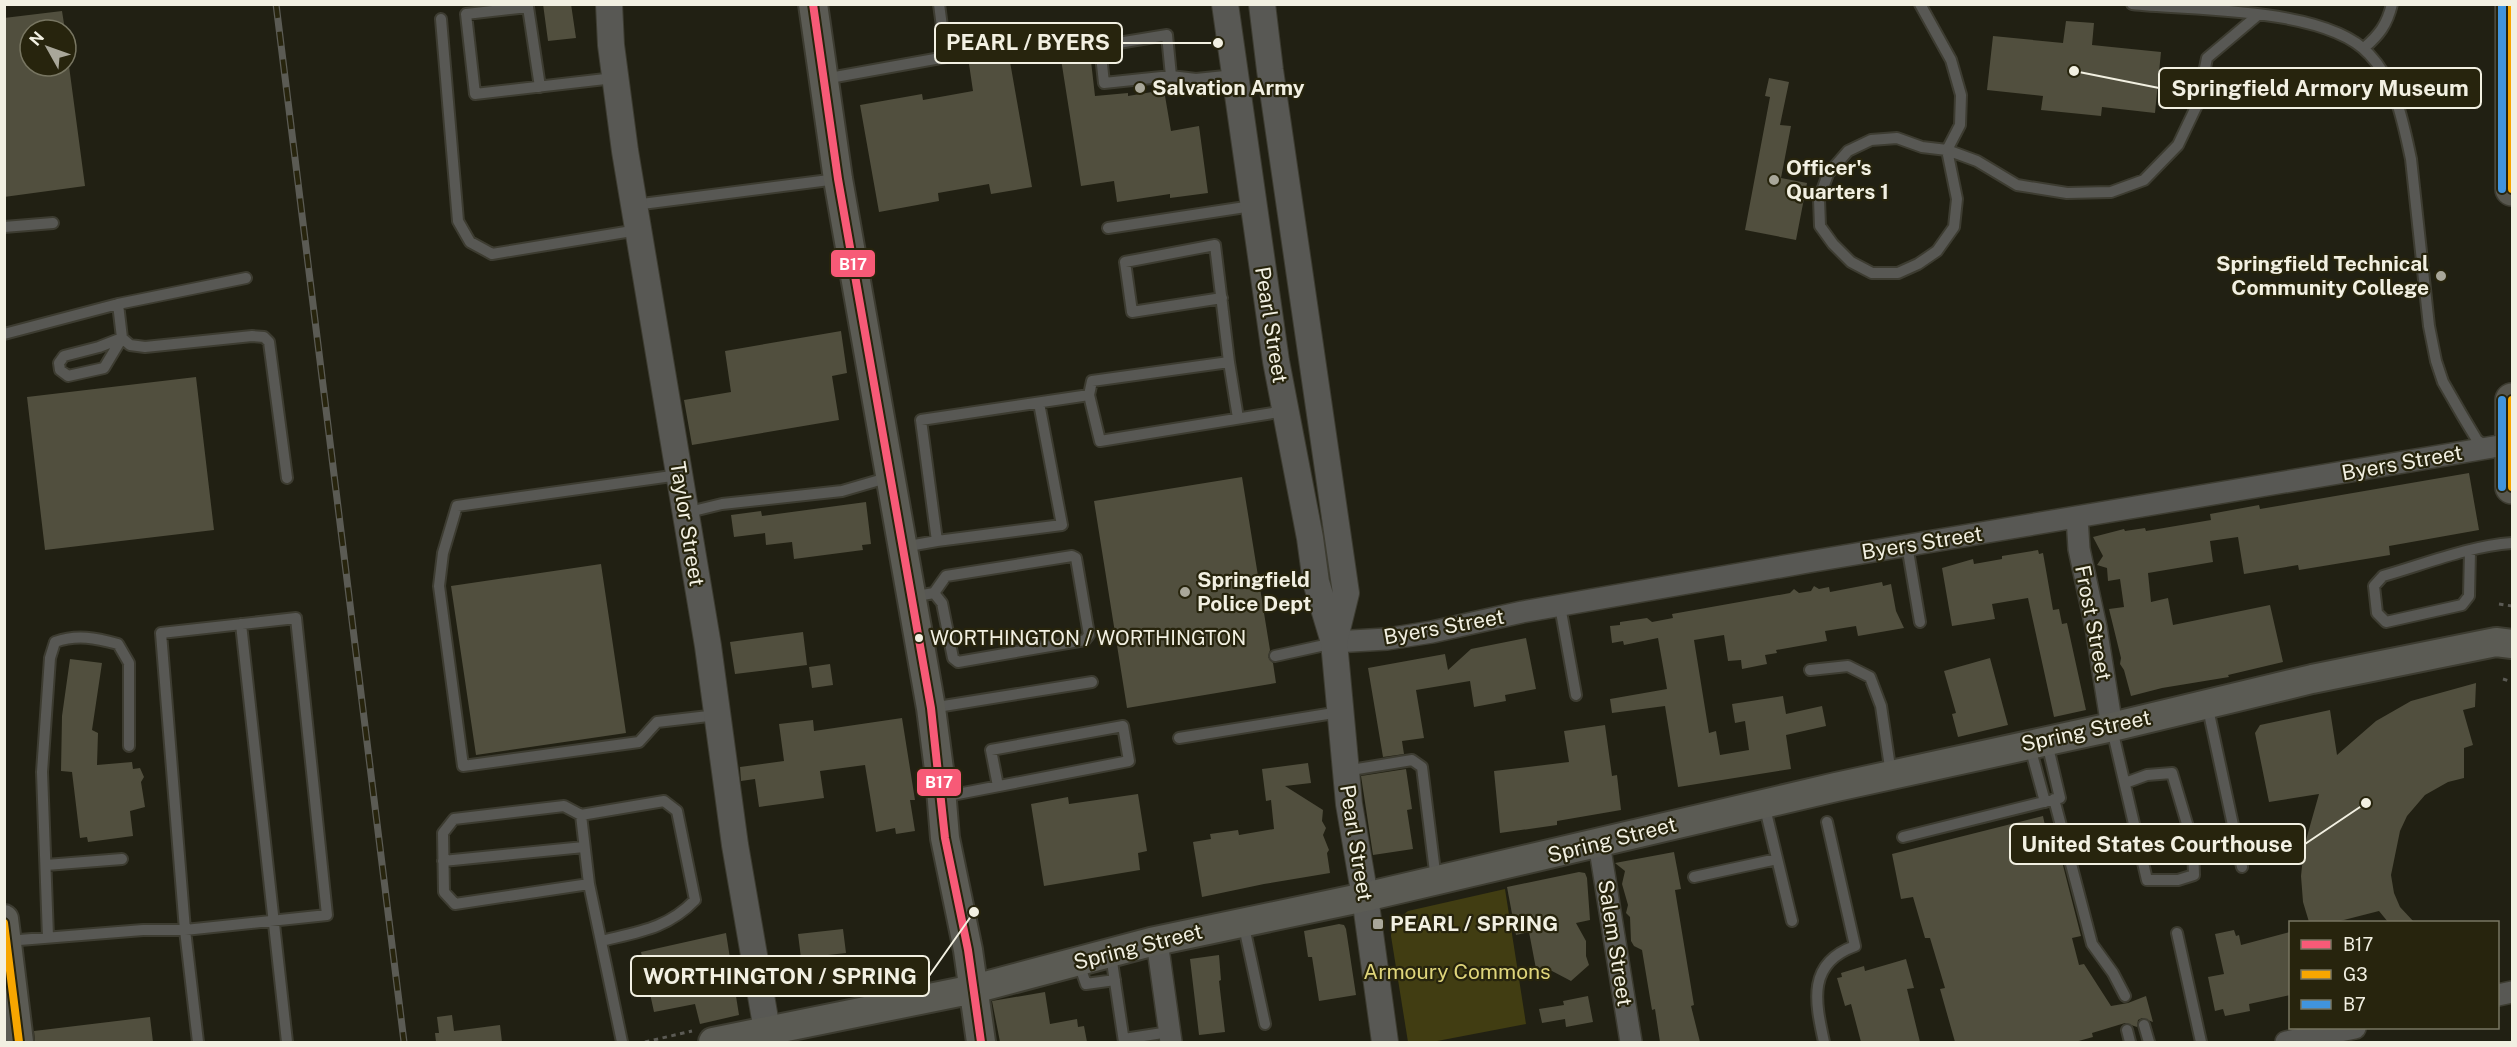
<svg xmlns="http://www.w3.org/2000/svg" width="2517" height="1047" viewBox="0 0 2517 1047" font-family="'Public Sans',sans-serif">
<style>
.green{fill:#413d12}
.building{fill:#514f3e}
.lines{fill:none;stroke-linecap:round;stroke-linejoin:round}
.service-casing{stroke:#3d3c31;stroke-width:14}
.minor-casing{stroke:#3d3c31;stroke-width:24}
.tertiary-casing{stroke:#3d3c31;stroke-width:28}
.secondary-casing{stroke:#3d3c31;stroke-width:32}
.primary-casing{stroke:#3d3c31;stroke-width:36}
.path{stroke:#5b5a54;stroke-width:3;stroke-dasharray:4.5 4.5;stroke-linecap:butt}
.service{stroke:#585854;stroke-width:10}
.minor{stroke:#585854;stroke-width:21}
.tertiary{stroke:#585854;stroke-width:26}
.secondary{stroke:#5b5b54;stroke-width:28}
.primary{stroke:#58574f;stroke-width:33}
.rail-casing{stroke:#5b5b54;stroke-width:7}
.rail{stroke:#27240d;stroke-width:4.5;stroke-dasharray:14;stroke-linecap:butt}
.bus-1-casing{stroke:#27240d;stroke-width:12}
.bus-2-casing{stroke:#27240d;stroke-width:12}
.bus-3-casing{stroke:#27240d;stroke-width:12}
.bus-1{stroke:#f75a77;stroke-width:8}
.bus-2{stroke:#f7a600;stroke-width:8}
.bus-3{stroke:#4094de;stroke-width:8}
.poi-dot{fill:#a9a79a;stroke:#27240d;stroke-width:2}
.bus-dot{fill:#f2f0e2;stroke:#27240d;stroke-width:2}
.labels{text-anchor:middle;stroke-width:4.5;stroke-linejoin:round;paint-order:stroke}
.bus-label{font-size:20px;fill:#f2f0e2;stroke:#27240d;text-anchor:start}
.poi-label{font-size:21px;font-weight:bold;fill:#f2f0e2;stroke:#27240d;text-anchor:start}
.street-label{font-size:21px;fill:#f2f0e2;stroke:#27240d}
.park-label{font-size:21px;fill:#dfd57b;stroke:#27240d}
.leader{fill:none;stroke:#f2f0e2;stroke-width:2}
.callout-dot{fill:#f2f0e2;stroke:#27240d;stroke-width:2}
.callout{fill:#27240d;stroke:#f2f0e2;stroke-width:2}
.callout-label{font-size:22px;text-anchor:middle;font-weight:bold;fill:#f2f0e2}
.line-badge{stroke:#27240d;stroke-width:2}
.badge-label{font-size:16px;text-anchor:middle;font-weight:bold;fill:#fff}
</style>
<rect width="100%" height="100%" fill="#212013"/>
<path class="green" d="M 1505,889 L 1526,1024 L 1432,1042 L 1408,1042 L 1391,936 L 1392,924 L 1408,911 Z"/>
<path class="building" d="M 543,4 L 571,4 L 576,38 L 548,41 Z
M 62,11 L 65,30 L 30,30 L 30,66 L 69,66 L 85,186 L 4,197 L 4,18 Z
M 2066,21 L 2094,23 L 2092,45 L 2161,52 L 2155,113 L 2102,107 L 2101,116 L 2041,110 L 2043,96 L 1987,90 L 1993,36 L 2063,43 Z
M 1088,35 L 1095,96 L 1128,93 L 1128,96 L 1164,90 L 1171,131 L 1199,126 L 1208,193 L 1170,198 L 1170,194 L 1117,202 L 1114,181 L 1081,186 L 1058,40 Z
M 1009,56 L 1032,187 L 991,194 L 989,184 L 938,193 L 939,201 L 879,212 L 860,105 L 922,94 L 923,100 L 973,91 L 969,64 Z
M 1769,78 L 1789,82 L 1780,125 L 1791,126 L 1781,178 L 1807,183 L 1796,240 L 1745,230 L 1770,97 L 1765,96 Z
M 841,331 L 847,373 L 832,376 L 839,420 L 692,445 L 684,400 L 731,392 L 725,351 Z
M 196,377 L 214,530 L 45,550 L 27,397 Z
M 2469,473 L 2479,530 L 2389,546 L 2390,555 L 2299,570 L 2298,565 L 2244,574 L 2238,537 L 2210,541 L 2213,562 L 2148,573 L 2151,602 L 2168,598 L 2173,625 L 2270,605 L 2283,662 L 2228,675 L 2229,677 L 2162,688 L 2131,696 L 2124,670 L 2120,664 L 2121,658 L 2109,609 L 2124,607 L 2120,579 L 2108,581 L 2107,568 L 2097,565 L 2103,556 L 2093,537 L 2124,529 L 2125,531 L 2145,528 L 2146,531 L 2211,520 L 2210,514 L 2259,505 L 2260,509 Z
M 1242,477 L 1270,650 L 1268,657 L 1273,663 L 1276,683 L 1127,708 L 1094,501 Z
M 866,502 L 871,544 L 862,545 L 863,550 L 794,559 L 792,542 L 766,545 L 765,533 L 734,537 L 731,515 L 761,511 L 762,516 Z
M 2038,550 L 2039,554 L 2043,553 L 2053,610 L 2059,609 L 2062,624 L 2067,623 L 2086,710 L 2054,717 L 2028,598 L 1992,604 L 1995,619 L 1952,626 L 1942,568 L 1973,559 L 1974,564 L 2002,559 L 2002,556 Z
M 601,564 L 626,733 L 476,755 L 451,586 Z
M 1882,582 L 1883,586 L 1891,584 L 1896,611 L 1904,628 L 1858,636 L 1856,626 L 1825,631 L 1827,641 L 1776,650 L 1777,653 L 1765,655 L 1767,664 L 1742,669 L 1741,660 L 1728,661 L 1724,635 L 1694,640 L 1709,733 L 1716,731 L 1720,755 L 1749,750 L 1745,721 L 1735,723 L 1732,704 L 1783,696 L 1786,714 L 1822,706 L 1826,726 L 1786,735 L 1791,769 L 1678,787 L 1665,706 L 1612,713 L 1610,699 L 1667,689 L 1658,638 L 1624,645 L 1623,641 L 1612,643 L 1610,626 L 1620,625 L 1620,622 L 1647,618 L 1652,622 L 1673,618 L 1672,614 L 1790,593 L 1794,589 L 1799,593 L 1811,591 L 1814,586 L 1819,589 L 1829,587 L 1830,592 Z
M 803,632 L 807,665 L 735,674 L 730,642 Z
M 1526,638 L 1536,689 L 1505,695 L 1506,701 L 1474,707 L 1470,681 L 1416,690 L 1424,738 L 1402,741 L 1404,754 L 1383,757 L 1368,668 L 1445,654 L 1448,670 L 1471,649 Z
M 1990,658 L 2008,725 L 1958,737 L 1952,714 L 1956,713 L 1944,671 Z
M 70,659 L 102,663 L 92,730 L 98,733 L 97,765 L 132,762 L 133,769 L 140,768 L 144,777 L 141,782 L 145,807 L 130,811 L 133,836 L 88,842 L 87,837 L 80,838 L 72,772 L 61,771 L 62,716 Z
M 830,664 L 833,685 L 812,688 L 809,667 Z
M 2476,683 L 2475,707 L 2463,710 L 2473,745 L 2464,748 L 2464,778 L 2448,782 L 2425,795 L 2407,816 L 2400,831 L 2391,875 L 2394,893 L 2400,907 L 2414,922 L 2388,922 L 2379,911 L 2336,922 L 2309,922 L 2303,902 L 2301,876 L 2304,847 L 2319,794 L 2269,802 L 2255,733 L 2260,725 L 2330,710 L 2337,755 L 2376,721 L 2411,701 Z
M 902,718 L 915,800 L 910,800 L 915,831 L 896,834 L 895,828 L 876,832 L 865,765 L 820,771 L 824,798 L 759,807 L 755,779 L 741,781 L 740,767 L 784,761 L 779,724 L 813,720 L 814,731 Z
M 1605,725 L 1612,776 L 1617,775 L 1621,810 L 1557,821 L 1557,825 L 1500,833 L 1494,771 L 1569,762 L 1564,731 Z
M 1308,763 L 1311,783 L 1285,786 L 1323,810 L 1322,821 L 1326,828 L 1323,835 L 1329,850 L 1327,853 L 1330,873 L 1264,884 L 1202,897 L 1193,842 L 1211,839 L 1210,834 L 1238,830 L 1239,835 L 1274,829 L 1271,800 L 1266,801 L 1262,769 Z
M 1406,769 L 1412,809 L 1407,810 L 1413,849 L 1373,855 L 1361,776 Z
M 1138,794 L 1147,851 L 1138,853 L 1140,870 L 1044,886 L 1031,804 L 1068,797 L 1069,804 Z
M 2043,816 L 2048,840 L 2056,838 L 2081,936 L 2072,938 L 2079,965 L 2084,964 L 2111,1006 L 2128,1003 L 2146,996 L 2153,1022 L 2142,1018 L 2138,1020 L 2137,1027 L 2125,1023 L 2092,1033 L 2093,1037 L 2075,1042 L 1955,1042 L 1940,989 L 1945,988 L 1930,938 L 1925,938 L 1913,897 L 1901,899 L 1892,854 Z
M 1674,852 L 1681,889 L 1675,890 L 1694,1005 L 1691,1006 L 1700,1042 L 1660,1042 L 1655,1009 L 1652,1010 L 1642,950 L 1634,946 L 1631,941 L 1630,917 L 1626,913 L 1628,905 L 1622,884 L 1625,871 L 1615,863 Z
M 1579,872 L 1585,873 L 1587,878 L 1590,920 L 1576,923 L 1586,941 L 1586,956 L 1589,965 L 1571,981 L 1552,971 L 1537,974 L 1529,932 L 1516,935 L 1507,887 Z
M 1339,924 L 1344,925 L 1346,929 L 1356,995 L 1319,1001 L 1312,957 L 1308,957 L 1304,931 Z
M 843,929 L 846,953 L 801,958 L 798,934 Z
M 2234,930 L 2236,936 L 2239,935 L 2241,945 L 2290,932 L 2290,995 L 2249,1004 L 2250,1011 L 2225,1016 L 2223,1009 L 2215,1011 L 2208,977 L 2224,974 L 2215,934 Z
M 726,933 L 739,1015 L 700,1024 L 695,1004 L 654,1012 L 641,952 Z
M 1219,955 L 1221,980 L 1219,981 L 1225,1032 L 1199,1035 L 1190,959 Z
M 1906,959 L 1914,988 L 1907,989 L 1920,1042 L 1861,1042 L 1851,1004 L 1845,1006 L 1837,978 L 1842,977 L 1841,973 L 1864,966 L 1865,971 Z
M 1045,992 L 1050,1024 L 1077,1019 L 1078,1027 L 1084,1026 L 1087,1042 L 1000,1042 L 992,1001 Z
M 1588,996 L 1593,1022 L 1566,1027 L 1565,1019 L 1542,1023 L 1539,1009 L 1564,1005 L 1563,1001 Z
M 452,1015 L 454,1031 L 500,1025 L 502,1042 L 436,1042 L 435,1033 L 439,1033 L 437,1017 Z
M 150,1017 L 153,1042 L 35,1042 L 34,1031 Z"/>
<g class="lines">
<g class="service-casing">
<path id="service" d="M 1920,4 L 1951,60 L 1961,95 L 1960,125 L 1947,150 L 1957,199 L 1954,227 L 1937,251 L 1918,264 L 1898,273 L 1872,273 L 1851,262 L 1833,244 L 1820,226 L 1819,199 L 1828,174 L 1848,151 L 1871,140 L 1897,138 L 1922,147 L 1947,150 L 1977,161 L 2017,185 L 2067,193 L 2111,192 L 2144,180 L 2178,145 L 2198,103 L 2207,58 L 2258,15
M 2132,4 C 2194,11 2326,7 2369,54 C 2396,82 2403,122 2411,159 L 2429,326 L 2436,361 L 2443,382 L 2462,415 L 2477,440 L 2488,448
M 441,19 L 458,221 L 470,242 L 492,254 L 638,230
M 2364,48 C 2379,35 2387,25 2392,4
M 1171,76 L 1167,35 L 1100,46 L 1104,83 L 1171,76 L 1196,79 L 1235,75
M 824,79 L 946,57 L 939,4
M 540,87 L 528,7 L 466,14 L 475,94 L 614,78
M 634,205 L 837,179
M 4,227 L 53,223
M 1108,228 L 1252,206
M 118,304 L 122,338 L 130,345 L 145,347 L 252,336 L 264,337 L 269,342 L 287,478
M 4,334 L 118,304 L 246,278
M 122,338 L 104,368 L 68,376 L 60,370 L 59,363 L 64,356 L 99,347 Z
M 1229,362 L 1238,418
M 1089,395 L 1092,381 L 1229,362 L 1215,245 L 1125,262 L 1132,312 L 1222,298
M 679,475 L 457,506 L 443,553 L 439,586 L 463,766 L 639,742 L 657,722 L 717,715
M 685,513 L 722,504 L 842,491 L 890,477
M 937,541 L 1062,525 L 1039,403
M 1907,545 L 1920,622
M 903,547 L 937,541 L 921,420 L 1089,395 L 1100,441 L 1285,411
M 2470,551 L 2469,596 L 2462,605 L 2386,622 L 2377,613 L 2374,586 L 2383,576 C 2425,564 2469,546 2512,543
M 911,597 L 934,593 L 946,576 L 1072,556 L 1076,558 L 1089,635 L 1085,640 L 958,662 L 953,658 L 942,603 L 934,593
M 1560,606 L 1576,695
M 241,624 L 287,1042
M 1275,656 L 1334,643
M 1810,670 L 1848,666 L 1870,677 L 1881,706 L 1891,774
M 2207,704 L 2242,867
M 931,708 L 1092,682
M 2112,729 L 2147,880 L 2178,880 L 2194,875 L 2193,844 L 2172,773 L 2147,775 L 2125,783
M 1179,738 L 1340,712
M 2030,747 L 2045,802
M 1345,771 L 1412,760 L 1422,767 L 1436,880
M 942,797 L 1129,761 L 1123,726 L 991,750 L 998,786
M 2054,799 L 2092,944 L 2113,973 L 2125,996
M 1764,804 L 1792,921
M 581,815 L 589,884 L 622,1042
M 1903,837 L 2060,798 L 2047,743
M 443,861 L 584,847
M 46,865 L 122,859
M 1694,877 L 1777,859
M 589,884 L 455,904 L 444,892 L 443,833 L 454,819 L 564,806 L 581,815 L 664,801 L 677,811 L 695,900 C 667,929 638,932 601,941
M 1243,922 L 1265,1024
M 2177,933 L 2201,1042
M 48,937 L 42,772 L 50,658 L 55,642 C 77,634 96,638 118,644 L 129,663 L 129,746
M 7,941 L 143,930 L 185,930 L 327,915 L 296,618 L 161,633 L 185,930 L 198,1042
M 1111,955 L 1124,1042
M 1078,961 L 1086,984 L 1115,980
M 2144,1025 L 2149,1042
M 2127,1030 L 2130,1042
M 1124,1039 L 1169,1032
M 1824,1042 C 1815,1001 1807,963 1855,946 L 1827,822"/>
</g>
<g class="minor-casing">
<path id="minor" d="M 2077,517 L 2079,549 L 2096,627 L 2112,727
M 1334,642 L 1387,639 L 1432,632 L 1522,612 L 1808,562 L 2511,444
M 1599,843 L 1631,1042
M 1157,941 L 1171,1042
M 2498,995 L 2512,992
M 2286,1042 L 2355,1028"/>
</g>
<g class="tertiary-casing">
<path id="tertiary" d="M 609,4 L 611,45 L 625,151 L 708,646 L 735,845 L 769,1042
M 1225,4 L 1276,361 L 1310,538 L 1316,582 L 1334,642 L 1349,804 L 1365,897 L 1385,1042
M 1262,4 L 1270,70 L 1346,593 L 1334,642"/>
</g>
<g class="secondary-casing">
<path id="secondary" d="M 813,4 L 838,179 L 931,708 L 940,777 L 945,838 L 968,950 L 981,1042
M 4,919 L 19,1042
M 713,1042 L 974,989 L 1151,942 L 1365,897 L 1836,787 L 2112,727 L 2312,679 L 2496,642 L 2512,644"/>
</g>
<g class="primary-casing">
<path id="primary" d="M 2512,4 L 2512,189
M 2512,400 L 2512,487"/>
</g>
<path class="path" d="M 2499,604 L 2512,606
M 2503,679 L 2512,682
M 645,1042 L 692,1031"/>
<use href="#service" class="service"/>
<use href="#minor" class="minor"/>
<use href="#tertiary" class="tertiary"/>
<use href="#secondary" class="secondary"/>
<use href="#primary" class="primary"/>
<g class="rail-casing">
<path id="rail" d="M 276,4 L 404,1042"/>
</g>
<use href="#rail" class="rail"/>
<g class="bus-1-casing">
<path id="bus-1" d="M 813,4 L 838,179 L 931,708 L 945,838 L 968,950 L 981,1042"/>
</g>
<g class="bus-2-casing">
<path id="bus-2" d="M 2512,4 L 2512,189
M 2512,400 L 2512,487
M 4,923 L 19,1042"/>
</g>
<g class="bus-3-casing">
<path id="bus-3" d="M 2502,4 L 2502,189
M 2502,400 L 2502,487"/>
</g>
<use href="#bus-1" class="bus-1"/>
<use href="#bus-2" class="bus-2"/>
<use href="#bus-3" class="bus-3"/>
</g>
<g class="poi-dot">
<circle cx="1140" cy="88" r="6"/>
<circle cx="1774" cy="180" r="6"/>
<circle cx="2441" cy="276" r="6"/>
<circle cx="1185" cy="592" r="6"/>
<rect x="1372" y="918" width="12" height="12" rx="3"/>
</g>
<circle class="bus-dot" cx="919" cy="638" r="5"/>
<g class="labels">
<g class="bus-label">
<text x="930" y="645">WORTHINGTON / WORTHINGTON</text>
</g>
<g class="poi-label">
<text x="1152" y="95">Salvation Army</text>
<text x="1786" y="175">Officer's<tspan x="1786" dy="24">Quarters 1</tspan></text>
<text x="2429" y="271" text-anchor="end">Springfield Technical<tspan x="2429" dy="24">Community College</tspan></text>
<text x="1197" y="587">Springfield<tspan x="1197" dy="24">Police Dept</tspan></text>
<text x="1390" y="931">PEARL / SPRING</text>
</g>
<g class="street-label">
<text transform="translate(1271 325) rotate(81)" y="7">Pearl Street</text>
<text transform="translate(2402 463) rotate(-10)" y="7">Byers Street</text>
<text transform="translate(687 524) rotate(81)" y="7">Taylor Street</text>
<text transform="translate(1922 543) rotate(-9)" y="7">Byers Street</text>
<text transform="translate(2093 623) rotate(79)" y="7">Frost Street</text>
<text transform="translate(1444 627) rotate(-10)" y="7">Byers Street</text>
<text transform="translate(2086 731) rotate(-12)" y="7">Spring Street</text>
<text transform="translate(1612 840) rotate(-14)" y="7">Spring Street</text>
<text transform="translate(1356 843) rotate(81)" y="7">Pearl Street</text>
<text transform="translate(1615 943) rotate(81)" y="7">Salem Street</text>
<text transform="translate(1138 947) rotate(-14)" y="7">Spring Street</text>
</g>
<g class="park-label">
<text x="1457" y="979">Armoury Commons</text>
</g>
</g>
<path class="leader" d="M1218 43L1122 43M2074 71L2159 88M2366 803L2305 844M974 912L929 976"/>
<g class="callout-dot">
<circle cx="1218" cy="43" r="6"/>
<circle cx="2074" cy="71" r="6"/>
<circle cx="2366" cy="803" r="6"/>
<circle cx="974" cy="912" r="6"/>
</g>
<g class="callout">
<rect x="935" y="23" width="187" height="40" rx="6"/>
<rect x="2159" y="68" width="322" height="40" rx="6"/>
<rect x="2010" y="824" width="295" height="40" rx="6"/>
<rect x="631" y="956" width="298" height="40" rx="6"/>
</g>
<g class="callout-label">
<text x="1028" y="50">PEARL / BYERS</text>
<text x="2320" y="96">Springfield Armory Museum</text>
<text x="2157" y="852">United States Courthouse</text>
<text x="780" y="984">WORTHINGTON / SPRING</text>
</g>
<g class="line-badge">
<rect x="830" y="249" width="46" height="29" rx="6" fill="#f75a77"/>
<rect x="916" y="768" width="46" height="29" rx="6" fill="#f75a77"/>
</g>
<g class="badge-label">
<text x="853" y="270">B17</text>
<text x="939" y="788">B17</text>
</g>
<rect width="2517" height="1047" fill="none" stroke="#f2f0e2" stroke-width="12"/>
<rect x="2289" y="921" width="210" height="108" fill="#27240d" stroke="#787662" stroke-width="1.5"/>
<rect x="2301" y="940" width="30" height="9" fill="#f75a77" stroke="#787662" stroke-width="1.5"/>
<text x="2343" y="951" font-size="18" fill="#f2f0e2">B17</text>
<rect x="2301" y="970" width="30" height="9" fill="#f7a600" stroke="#787662" stroke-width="1.5"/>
<text x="2343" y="981" font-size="18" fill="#f2f0e2">G3</text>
<rect x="2301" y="1000" width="30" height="9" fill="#4094de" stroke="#787662" stroke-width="1.5"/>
<text x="2343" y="1011" font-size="18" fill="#f2f0e2">B7</text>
<g transform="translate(48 48) rotate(310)"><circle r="28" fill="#27240d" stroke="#787662" stroke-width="1.5"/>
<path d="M0-4.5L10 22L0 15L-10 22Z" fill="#a9a79a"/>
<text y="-9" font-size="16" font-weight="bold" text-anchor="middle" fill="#f2f0e2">N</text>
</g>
</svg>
